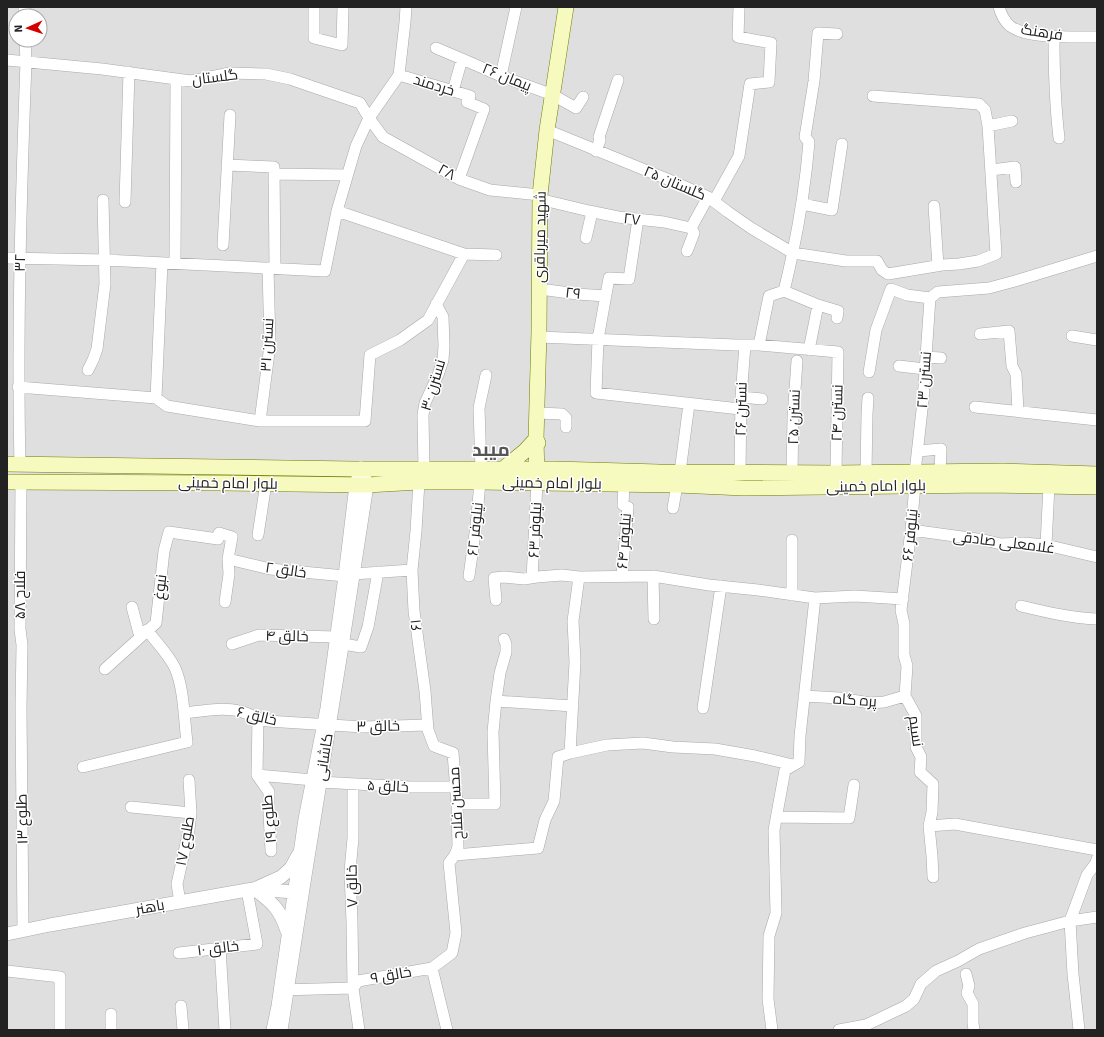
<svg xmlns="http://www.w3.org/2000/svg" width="1104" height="1037" viewBox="0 0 1104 1037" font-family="Signika,Cairo,sans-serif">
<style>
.residential{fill:#e0dfdf;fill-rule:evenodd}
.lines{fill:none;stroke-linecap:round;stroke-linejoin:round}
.minor-casing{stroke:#a9a9a9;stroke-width:12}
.tertiary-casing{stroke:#a9a9a9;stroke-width:14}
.secondary-casing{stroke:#707d05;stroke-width:16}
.minor{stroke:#fff;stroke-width:11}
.tertiary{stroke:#fff;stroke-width:13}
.secondary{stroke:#f7fabf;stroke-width:15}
.labels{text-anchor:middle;stroke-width:3;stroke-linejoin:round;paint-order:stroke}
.street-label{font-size:15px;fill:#222;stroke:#fff}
.district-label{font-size:19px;font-weight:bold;fill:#555;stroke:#fff}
</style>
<rect width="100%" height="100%" fill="#f2efe9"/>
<path class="residential" d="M 7,7 L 1097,7 L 1097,1030 L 7,1030 ZM 16,16 L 40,16 L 40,40 L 16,40 Z"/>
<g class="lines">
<g class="minor-casing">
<path id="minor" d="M 24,7 L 24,16
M 314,7 L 314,38 L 342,45 L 343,7
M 999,7 C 1001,14 1004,21 1010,26 C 1027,39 1076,37 1097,37
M 1054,36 C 1054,70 1055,104 1059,138
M 436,48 L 462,59 L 501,76 L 553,95 L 576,108 L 583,97
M 7,60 L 102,69 L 191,81 L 230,73 L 266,74 L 290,79 L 360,103 L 369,118 L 383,137 L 459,179 L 490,190 L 540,195
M 399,75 L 470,96 L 467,102 L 484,109 L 459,179
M 501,76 L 516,7
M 453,91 L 462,59
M 988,126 L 1012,121
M 547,130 L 672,181 L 708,197 L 728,212 L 751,228 L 793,253 L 846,261 L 877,261 L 882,270 L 888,274 L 942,265 L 959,264 L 978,261 L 996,254 L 988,126 L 985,110 L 979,104 L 873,96
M 596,151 L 600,140 L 599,137 L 618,80
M 227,165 L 274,167 L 275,268
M 991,170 L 1015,167 L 1016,182
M 274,174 L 347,175
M 539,199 L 589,211 L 618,217 L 664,222 L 691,228 L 708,197
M 714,201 L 739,156 L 750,84 L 769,82 L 771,43 L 738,37 L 739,7
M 125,202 L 129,72
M 802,204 L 832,210 L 842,144
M 934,206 L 938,266
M 337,211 L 464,254 L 496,255
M 638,219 L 629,279 L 609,278 L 598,339 L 596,393 L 740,409
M 586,238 L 592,212
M 223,245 L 230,115
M 687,251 L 694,233 L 691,228
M 7,258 L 105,260 L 325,271 L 337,211 L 356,146 L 369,118 L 399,75 L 405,22 L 406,7
M 162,263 L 156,398 L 167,406 L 260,421 L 365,421 L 370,355 L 400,340 L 428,320 L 464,254
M 175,263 L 176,79
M 540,289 L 577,294 L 606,296
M 784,291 L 818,305 L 809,350
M 818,305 L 838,311 L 837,318
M 980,334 L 1009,331 L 1012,366 L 1016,374 L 1018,411
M 1072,336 L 1097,340
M 539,337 L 736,345 L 759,345 L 838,352 L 836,473
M 759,345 L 769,296 L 784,291 C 796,242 805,192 809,142 L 805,137 L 814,81 L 818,33 L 837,34
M 926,357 L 941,358
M 899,366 L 925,369
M 88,370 L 93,360 L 97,349 L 105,284 L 103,200
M 869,372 L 876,330 L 891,289 L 907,295 L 930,298
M 18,387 L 156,398
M 741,397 L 762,399
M 975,407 L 1097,420
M 537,413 L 562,414 L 566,418 L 566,427
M 260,421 L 270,345 L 268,268
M 918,451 L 941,449 L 940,472
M 20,465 C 17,330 21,196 26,62 L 25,40
M 424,469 L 423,415 L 425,403 L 438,375 L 443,360 L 444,346 L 443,317 L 436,304
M 481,469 L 479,408 L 486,375
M 680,472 L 689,404
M 740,472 L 741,397 L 745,345
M 915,472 L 923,401 L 930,298 L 938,292 L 989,288 L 1015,281 L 1097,256
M 792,473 L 793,418 L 797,361
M 866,473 L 867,414 L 868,398
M 21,482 L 20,629 L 22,645 L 21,707 L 23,930
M 419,482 L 416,531 L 412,570 L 414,611 L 425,691 L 428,730 L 434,746 L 453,753 L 457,804 L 458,847 L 455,855 L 449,863 L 456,933 L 452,953 L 432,968 L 447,1030
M 915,485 L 911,530 L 901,610 L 904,624 L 904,655 L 907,666 L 905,696 L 916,716 L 916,747 L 921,757 L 920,772 L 933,784 L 932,812 L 929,826
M 673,508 L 677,485
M 911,530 L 984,540 L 1001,544 L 1023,543 L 1046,545 L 1097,557
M 219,533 L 232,537 L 228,559 L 229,574 L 225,602
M 258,535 L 266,483
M 1046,545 L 1049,486
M 228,559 L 270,569 L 345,576 L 353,574 L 412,570
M 469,576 L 476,526 L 480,482
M 622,576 L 628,507 L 623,505 L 624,484
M 653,576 L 654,619
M 532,578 L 537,483
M 792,595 L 792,540
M 815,598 L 855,596 L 903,599
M 496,600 L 494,578 L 504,577 L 524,579 L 537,577 L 562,575 L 579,577 L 653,576 L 709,585 L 758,590 L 815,598 L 800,736 L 799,762 L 785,770 L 774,830 L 776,913 L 769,936 L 768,999 L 772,1030
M 1021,606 C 1046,612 1071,618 1097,619
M 132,607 L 140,637
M 232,644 L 259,635 L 337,637 L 343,640
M 343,644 L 361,647 L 368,627 L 378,572
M 105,669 L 156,623 L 164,551 L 169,532 L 218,539
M 804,696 L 839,698 L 870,703 L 884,702 L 905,696
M 496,701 L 573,706
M 703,708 L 721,586
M 184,713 C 202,711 222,707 240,711 C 249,714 257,718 267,721 L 363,727 L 427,725
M 258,718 L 257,775 L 269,792 L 269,813 L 271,851
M 570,753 L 607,745 L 643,743 L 673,747 L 715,749 L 755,756 L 793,765
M 83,767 L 187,742 C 184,719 184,688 175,668 C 169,655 156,642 147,630
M 257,775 L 313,780 L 320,782 L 410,787 L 456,787
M 457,804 L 495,804 L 493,732 L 496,701 L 500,673 L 506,652 L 506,644 L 504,639
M 131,807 L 191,813
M 777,817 L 849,818 L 854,785
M 455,855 L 538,848 L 545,820 L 554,801 L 558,757 L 570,753 L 575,662 L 573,621 L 579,577
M 933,877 L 932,856 L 929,826 L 955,824 L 1097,850
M 180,902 L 177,884 L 189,830 L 191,813 L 189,780
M 220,948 L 225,1030
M 179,953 L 257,944 L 247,890
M 7,971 L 60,977 L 60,1030
M 966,974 L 969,986 L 967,993 L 973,1004 L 973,1023 L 974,1030
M 281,990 L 353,988 L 352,922 L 350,871 L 353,838 L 353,784
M 181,1006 L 183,1030
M 111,1014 L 111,1030
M 359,1030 L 353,988 L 358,981 L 432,968
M 839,1030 L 866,1025 L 906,1006 L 914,999 L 921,984 L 936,971 L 958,961 L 979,949 L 1025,933 L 1070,921 L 1097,917
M 1079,1030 L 1073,974 L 1070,921 L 1087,875 L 1096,863 L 1097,859"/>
</g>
<g class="tertiary-casing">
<path id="tertiary" d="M 287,931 C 280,909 273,903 254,889 L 281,877 L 291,868 L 298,855
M 7,934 L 50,925 L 247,890 L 254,889 L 294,892
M 273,1030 L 278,1006 L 305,819 L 327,708 L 345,576 L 356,485 L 361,468 L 367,485 L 343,640 L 305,876 L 281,1030"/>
</g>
<g class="secondary-casing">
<path id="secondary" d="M 7,464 L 354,469 L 555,469 L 659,472 L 836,473 L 1003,471 L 1097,474
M 503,469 L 525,451 L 536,439 L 538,443
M 537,478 L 536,439 L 539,332 L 540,195 L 547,130 L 566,7
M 7,482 L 225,483 L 367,485 L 419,482 L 480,482 L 677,485 L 744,488 L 986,485 L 1097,487"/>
</g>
<use href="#minor" class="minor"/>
<use href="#tertiary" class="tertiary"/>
<use href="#secondary" class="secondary"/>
</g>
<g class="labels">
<g class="street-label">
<text transform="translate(1042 32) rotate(9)" y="5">فرهنگ</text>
<text transform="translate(215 77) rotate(-7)" y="5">گلستان</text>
<text transform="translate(507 77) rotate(22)" y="5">پیمان ۲۶</text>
<text transform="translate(434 85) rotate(17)" y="5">خردمند</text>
<text transform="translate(447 172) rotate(28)" y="5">۲۸</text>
<text transform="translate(675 183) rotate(23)" y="5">گلستان ۲۵</text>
<text transform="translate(632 219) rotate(6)" y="5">۲۷</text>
<text transform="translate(540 237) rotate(-89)" y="5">شهید میرباقری</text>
<text transform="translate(20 263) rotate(-89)" y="5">۳۲</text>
<text transform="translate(573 293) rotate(6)" y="5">۲۹</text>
<text transform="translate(267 345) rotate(-87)" y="5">نسترن ۳۱</text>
<text transform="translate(924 380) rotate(-86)" y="5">نسترن ۲۳</text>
<text transform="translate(433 385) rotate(-73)" y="5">نسترن ۳۰</text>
<text transform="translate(741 409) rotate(-89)" y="5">نسترن ۲۶</text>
<text transform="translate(837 413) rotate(-89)" y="5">نسترن ۲۴</text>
<text transform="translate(794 417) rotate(-88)" y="5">نسترن ۲۵</text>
<text transform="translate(228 483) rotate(1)" y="5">بلوار امام خمینی</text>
<text transform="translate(552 483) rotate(1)" y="5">بلوار امام خمینی</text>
<text transform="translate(876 486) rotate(-1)" y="5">بلوار امام خمینی</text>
<text transform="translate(475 529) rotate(-84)" y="5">نیلوفر ۶۲</text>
<text transform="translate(535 530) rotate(-87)" y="5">نیلوفر ۶۳</text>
<text transform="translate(910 535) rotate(-84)" y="5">نیلوفر ۶۶</text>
<text transform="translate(624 541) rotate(-86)" y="5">نیلوفر ۶۴</text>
<text transform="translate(1004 542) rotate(7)" y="5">غلامعلی صادقی</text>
<text transform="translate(286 570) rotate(8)" y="5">خالق ۲</text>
<text transform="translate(160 587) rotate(-83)" y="5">نبوغ</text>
<text transform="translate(20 595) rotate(-90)" y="5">فلاح ۵۸</text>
<text transform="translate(416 625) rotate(-96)" y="5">۶۱</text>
<text transform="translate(287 636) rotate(1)" y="5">خالق ۴</text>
<text transform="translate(855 700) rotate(4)" y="5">پره گاه</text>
<text transform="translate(257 716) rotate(13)" y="5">خالق ۶</text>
<text transform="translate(378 726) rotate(-1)" y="5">خالق ۳</text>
<text transform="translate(916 731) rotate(82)" y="5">نسیم</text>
<text transform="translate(324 757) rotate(-81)" y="5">کاشانی</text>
<text transform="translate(388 786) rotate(3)" y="5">خالق ۵</text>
<text transform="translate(456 803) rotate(-93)" y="5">محسن فلاح</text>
<text transform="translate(22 819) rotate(-91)" y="5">طلوع ۱۳</text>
<text transform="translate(269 819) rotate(-95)" y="5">طلوع ۱۹</text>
<text transform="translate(185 841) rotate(-80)" y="5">طلوع ۱۷</text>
<text transform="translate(352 886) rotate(-91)" y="5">خالق ۷</text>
<text transform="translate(150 907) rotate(-10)" y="5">باهنر</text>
<text transform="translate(218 948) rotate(-7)" y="5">خالق ۱۰</text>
<text transform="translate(391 975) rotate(-10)" y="5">خالق ۹</text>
</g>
<g class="district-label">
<text x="491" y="456">میبد</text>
</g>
</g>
<rect width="1104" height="1037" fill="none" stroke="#222222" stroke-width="16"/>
<g transform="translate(28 28) rotate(267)"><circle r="19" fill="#ffffff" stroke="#a7a7a7"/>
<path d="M0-3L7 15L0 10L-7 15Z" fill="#d40000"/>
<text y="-6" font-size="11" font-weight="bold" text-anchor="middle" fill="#222222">N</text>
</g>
</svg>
